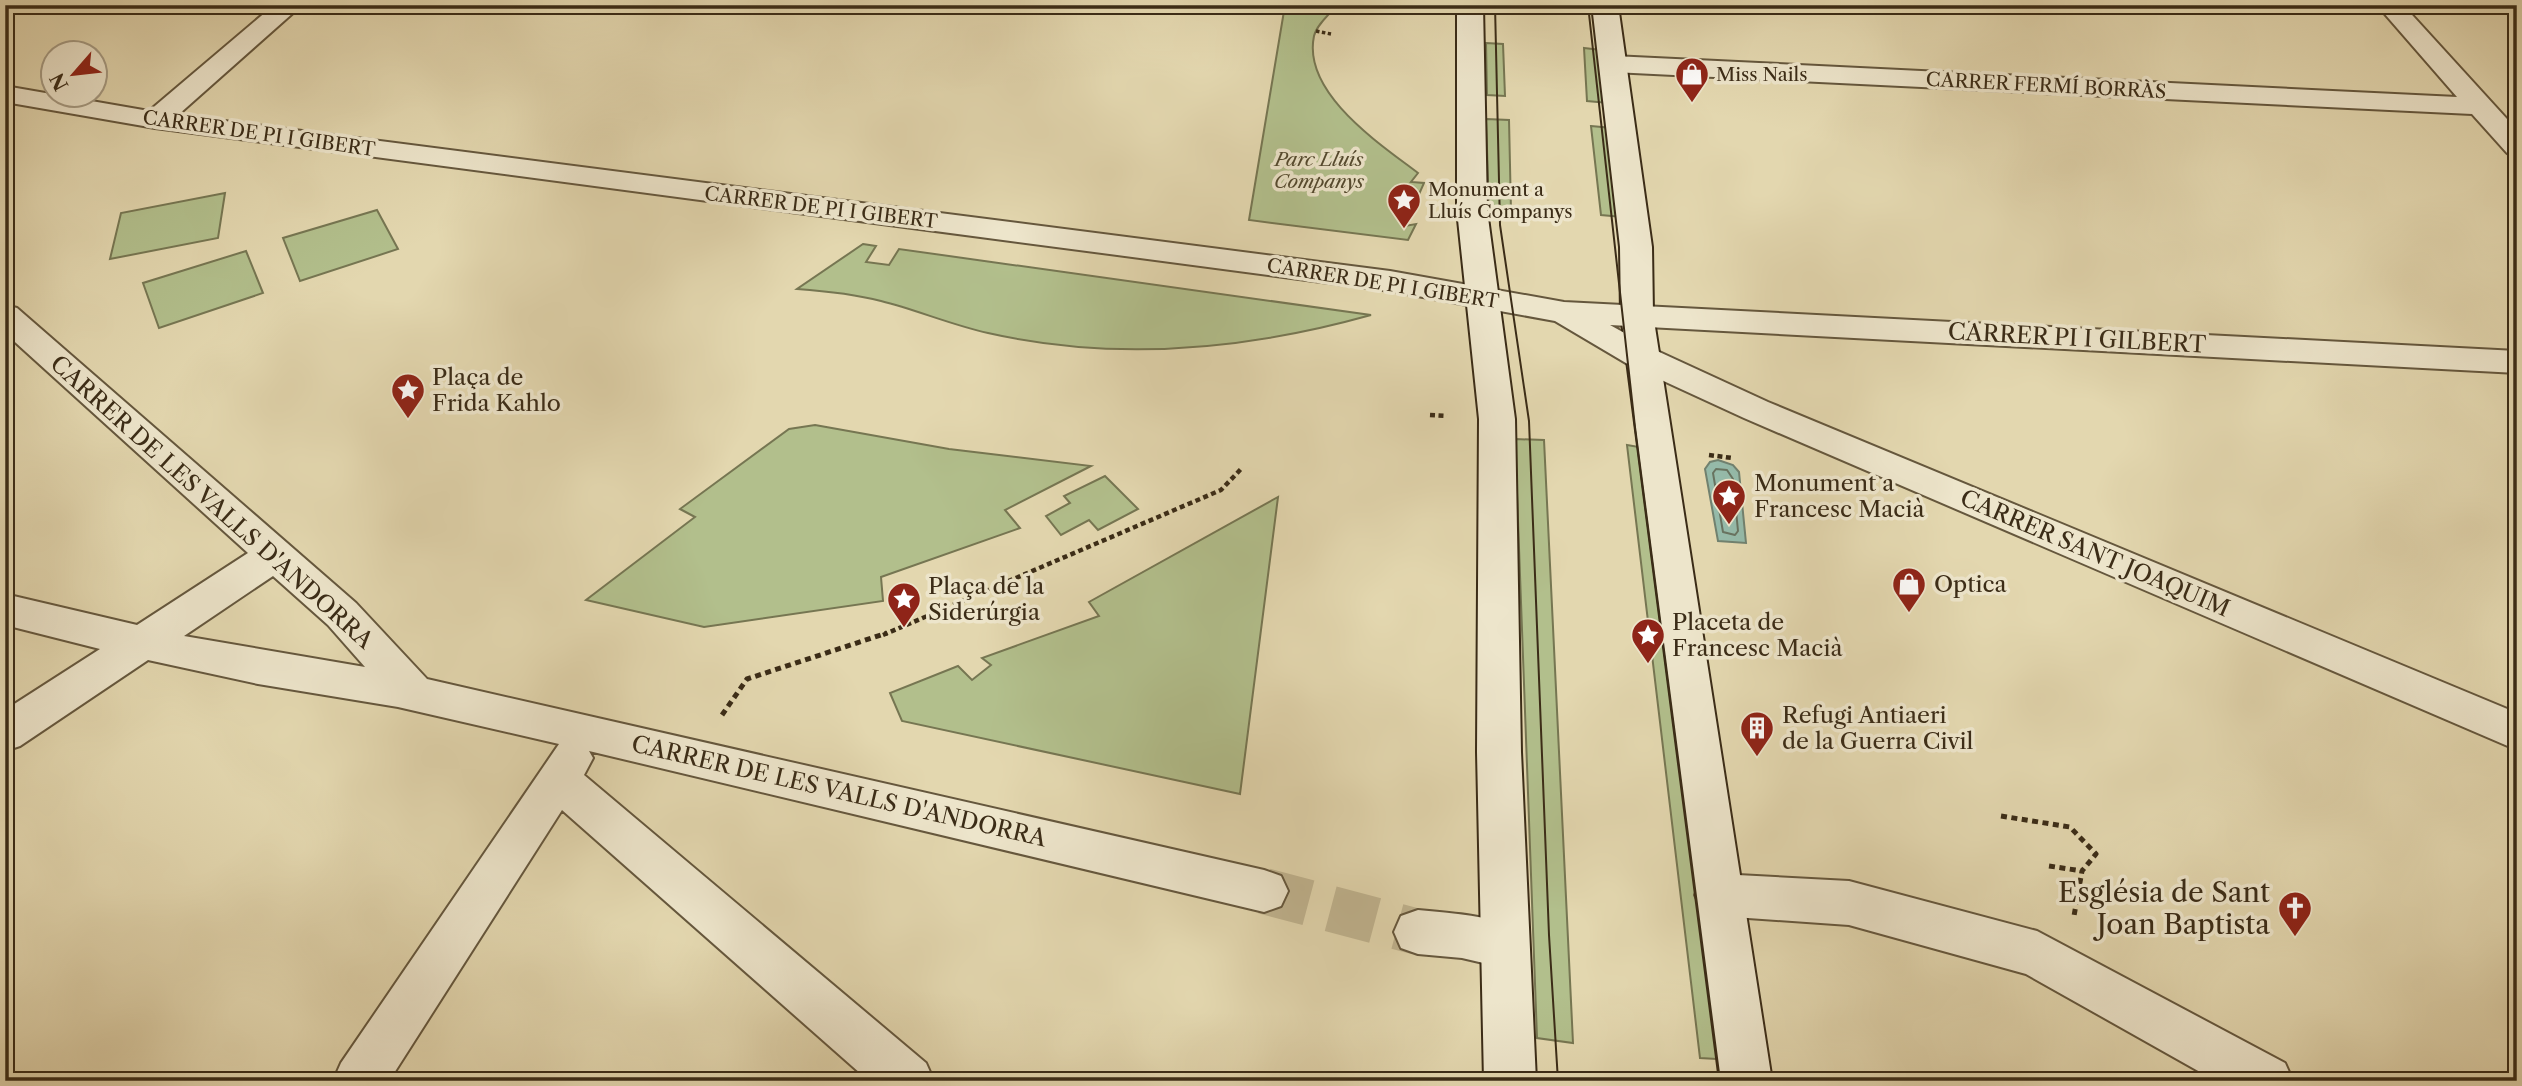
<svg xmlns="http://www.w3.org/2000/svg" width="2522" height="1086" viewBox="0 0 2522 1086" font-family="'Libre Caslon Text',serif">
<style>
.green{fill:#b2bf8c;stroke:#767652;stroke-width:2}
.water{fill:#95baa9;stroke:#71816f;stroke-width:2}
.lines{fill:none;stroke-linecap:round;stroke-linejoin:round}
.shore{stroke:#687360;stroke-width:2}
.street-tunnel{stroke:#c1b591;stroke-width:46;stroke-dasharray:46 23;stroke-linecap:butt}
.street-casing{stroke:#65573d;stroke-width:4}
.secondary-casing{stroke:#3b2c17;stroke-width:4}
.path-far2{stroke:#3b2c17;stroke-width:3.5;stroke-dasharray:3.5 2.5;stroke-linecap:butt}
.path-far1{stroke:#3b2c17;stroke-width:4.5;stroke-dasharray:5 3.5;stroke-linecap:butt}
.path{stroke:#3b2c17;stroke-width:5;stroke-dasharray:6 4.5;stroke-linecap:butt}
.street{fill:#ede5cb;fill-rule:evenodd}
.secondary{fill:#ede5cb;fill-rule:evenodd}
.tram{stroke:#3b2c17;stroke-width:2}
.labels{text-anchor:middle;stroke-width:7;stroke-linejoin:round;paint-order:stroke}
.far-poi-label{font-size:19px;fill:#3b2c17;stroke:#ede5cb;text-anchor:start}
.far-street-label{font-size:19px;fill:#3b2c17;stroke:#ede5cb}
.far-park-label{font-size:19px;font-style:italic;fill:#53492e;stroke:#ede5cb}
.street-label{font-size:23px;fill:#3b2c17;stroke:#ede5cb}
.poi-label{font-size:23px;fill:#3b2c17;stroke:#ede5cb;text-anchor:start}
.near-poi-label{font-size:28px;fill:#3b2c17;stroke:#ede5cb;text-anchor:end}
</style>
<rect width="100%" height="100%" fill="#e3d7af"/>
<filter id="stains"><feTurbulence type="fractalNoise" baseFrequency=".00286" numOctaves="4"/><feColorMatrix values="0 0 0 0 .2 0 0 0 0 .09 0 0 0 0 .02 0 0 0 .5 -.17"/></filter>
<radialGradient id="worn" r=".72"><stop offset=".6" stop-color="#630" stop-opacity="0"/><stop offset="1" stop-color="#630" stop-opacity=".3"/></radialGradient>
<path class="green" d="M 1285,5 L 1337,5 C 1330,14 1317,24 1314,36 C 1302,93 1380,144 1418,173 L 1411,182 L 1424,183 L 1405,226 L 1416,224 L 1408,240 L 1249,220 Z
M 1486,43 L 1503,44 L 1505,96 L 1487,95 Z
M 1584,48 L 1601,50 L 1608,103 L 1587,101 Z
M 1486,119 L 1509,120 L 1511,211 L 1489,209 Z
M 1591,126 L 1612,128 L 1622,217 L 1601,215 Z
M 225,193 L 218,238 L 110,259 L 121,213 Z
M 377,210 L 398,249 L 300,281 L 283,238 Z
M 863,244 L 876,246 L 866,262 L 889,265 L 899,249 L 1371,315 C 1246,350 1116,362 988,333 C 952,325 917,310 881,301 C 854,294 825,291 797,289 Z
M 246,251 L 263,293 L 159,328 L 143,283 Z
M 815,425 L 949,449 L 1091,466 L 1005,510 L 1020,528 L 881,577 L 883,601 L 704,627 L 586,600 L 695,517 L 680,509 L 789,429 Z
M 1515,439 L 1544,440 L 1573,1043 L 1537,1038 Z
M 1627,445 L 1651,449 L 1734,1060 L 1700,1058 Z
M 1105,476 L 1138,509 L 1098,530 L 1089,520 L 1061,535 L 1046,516 L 1070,503 L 1064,496 Z
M 1278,497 L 1240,794 L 902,721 L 890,693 L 958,666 L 972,680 L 991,665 L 982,658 L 1099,616 L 1089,602 Z"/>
<path class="water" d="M 1718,460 L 1733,465 L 1739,472 L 1746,543 L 1718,541 L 1705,469 L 1710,462 Z"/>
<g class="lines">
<path class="shore" d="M 1716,469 L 1727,470 L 1733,479 L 1738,531 L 1735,535 L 1723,532 L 1713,473 Z"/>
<path class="street-tunnel" d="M 1264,891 L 1418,932"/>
<g class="street-casing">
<path id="street" d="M 274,5 L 302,5 L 178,115 L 1390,271 L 1564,302 L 2517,351 L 2517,373 L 1610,325 L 1655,350 L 1768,402 L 2517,713 L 2517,750 L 1744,418 L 1631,366 L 1555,321 L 1390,291 L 155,128 L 5,102 L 5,86 L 149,111 Z
M 2377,5 L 2403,5 L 2517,130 L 2517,156 L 2507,153 L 2472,114 L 1613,72 L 1604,70 L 1600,64 L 1604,58 L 1613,56 L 2457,97 Z
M 5,305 L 17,308 L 356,603 L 427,679 L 1264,870 L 1281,876 L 1288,891 L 1281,906 L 1264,912 L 589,751 L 593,758 L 584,775 L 926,1063 L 934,1081 L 869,1081 L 562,810 L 389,1081 L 333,1081 L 341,1063 L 559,744 L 398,707 L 258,684 L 148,660 L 20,746 L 5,751 L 5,710 L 100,649 L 5,625 L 5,594 L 137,625 L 248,553 L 5,333 ZM 273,576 L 328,625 L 365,667 L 184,636 Z
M 1719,874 L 1849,881 L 2037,931 L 2285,1063 L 2293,1081 L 2216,1081 L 2026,974 L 1849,925 L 1719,916 L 1702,910 L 1695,895 L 1702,880 Z
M 1418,910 C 1454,913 1489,916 1522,929 L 1529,945 L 1522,961 L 1505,968 L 1462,958 L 1418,954 L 1401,948 L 1394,932 L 1401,916 Z"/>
</g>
<g class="secondary-casing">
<path id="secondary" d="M 1457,5 L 1483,5 L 1487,210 L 1515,419 L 1521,752 L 1536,1081 L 1484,1081 L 1477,752 L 1479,419 L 1457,210 Z
M 1592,5 L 1618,5 L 1652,247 L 1653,314 L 1772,1081 L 1720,1081 L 1621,314 L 1620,247 Z"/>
</g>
<path class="path-far2" d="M 1316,31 L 1331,34"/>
<path class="path-far1" d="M 1430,415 L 1447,416
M 1709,455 L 1732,458
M 883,635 L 1221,490 L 1241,469"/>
<path class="path" d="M 722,715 L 747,679 L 887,633
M 2001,816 L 2070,827 L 2096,854 L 2082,871 L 2074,916
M 2049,866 L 2082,871"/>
<use href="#street" class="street"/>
<use href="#secondary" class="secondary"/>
<path class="tram" d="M 1495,5 L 1500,225 L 1529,421 L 1549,935 L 1558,1081
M 1588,5 L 1635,427 L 1720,1081"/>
</g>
<defs>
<g id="shop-pin" transform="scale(1.75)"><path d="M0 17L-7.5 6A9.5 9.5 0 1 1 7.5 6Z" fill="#8f2418" stroke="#ede5cb"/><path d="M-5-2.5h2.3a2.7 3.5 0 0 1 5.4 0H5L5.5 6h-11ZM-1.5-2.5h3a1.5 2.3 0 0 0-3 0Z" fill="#fff"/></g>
<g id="sight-pin" transform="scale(1.75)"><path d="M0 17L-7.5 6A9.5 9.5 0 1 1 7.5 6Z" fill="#8f2418" stroke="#ede5cb"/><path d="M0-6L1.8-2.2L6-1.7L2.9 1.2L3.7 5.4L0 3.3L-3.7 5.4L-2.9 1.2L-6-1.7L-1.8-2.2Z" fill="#fff"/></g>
<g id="building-pin" transform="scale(1.75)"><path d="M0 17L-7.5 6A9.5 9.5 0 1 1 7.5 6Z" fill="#8f2418" stroke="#ede5cb"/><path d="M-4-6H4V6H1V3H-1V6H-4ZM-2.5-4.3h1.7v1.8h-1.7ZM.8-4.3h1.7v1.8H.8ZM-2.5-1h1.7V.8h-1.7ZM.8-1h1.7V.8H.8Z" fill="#fff"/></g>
<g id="church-pin" transform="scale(1.75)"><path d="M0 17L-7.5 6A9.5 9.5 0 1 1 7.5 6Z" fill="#8f2418" stroke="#ede5cb"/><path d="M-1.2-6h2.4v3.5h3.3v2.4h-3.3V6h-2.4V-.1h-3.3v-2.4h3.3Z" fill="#fff"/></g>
</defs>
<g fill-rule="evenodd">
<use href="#shop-pin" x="1692" y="74"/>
<use href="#sight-pin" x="1404" y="200"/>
<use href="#sight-pin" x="408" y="390"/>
<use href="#sight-pin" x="1729" y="496"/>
<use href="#shop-pin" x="1909" y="584"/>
<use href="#sight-pin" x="904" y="599"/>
<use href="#sight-pin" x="1648" y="635"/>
<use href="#building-pin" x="1757" y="728"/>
<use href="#church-pin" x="2295" y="908"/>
</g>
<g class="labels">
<g class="far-poi-label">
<text x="1716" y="81">Miss Nails</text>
<text x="1428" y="196">Monument a<tspan x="1428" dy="22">Lluís Companys</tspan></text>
</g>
<g class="far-street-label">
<text transform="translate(2046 85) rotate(3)" y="7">CARRER FERMÍ BORRÀS</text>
<text transform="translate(259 133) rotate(8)" y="7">CARRER DE PI I GIBERT</text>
<text transform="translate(821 207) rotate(7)" y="7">CARRER DE PI I GIBERT</text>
<text transform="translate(1383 283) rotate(9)" y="7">CARRER DE PI I GIBERT</text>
</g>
<g class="far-park-label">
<text x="1319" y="166">Parc Lluís<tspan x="1319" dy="22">Companys</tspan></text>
</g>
<g class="street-label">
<text transform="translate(2077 338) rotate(3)" y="8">CARRER PI I GILBERT</text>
<text transform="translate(212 502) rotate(42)" y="8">CARRER DE LES VALLS D'ANDORRA</text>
<text transform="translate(2095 553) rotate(23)" y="8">CARRER SANT JOAQUIM</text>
<text transform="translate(839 791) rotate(13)" y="8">CARRER DE LES VALLS D'ANDORRA</text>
</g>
<g class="poi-label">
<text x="432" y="385">Plaça de<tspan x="432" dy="26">Frida Kahlo</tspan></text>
<text x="1754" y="491">Monument a<tspan x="1754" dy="26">Francesc Macià</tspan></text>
<text x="1934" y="592">Optica</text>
<text x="928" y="594">Plaça de la<tspan x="928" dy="26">Siderúrgia</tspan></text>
<text x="1672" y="630">Placeta de<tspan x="1672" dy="26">Francesc Macià</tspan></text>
<text x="1782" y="723">Refugi Antiaeri<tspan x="1782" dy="26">de la Guerra Civil</tspan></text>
</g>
<g class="near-poi-label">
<text x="2270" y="902">Església de Sant<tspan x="2270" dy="32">Joan Baptista</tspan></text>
</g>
</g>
<rect width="2522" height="1086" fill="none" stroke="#e3d7af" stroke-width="28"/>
<rect x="7" y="7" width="2508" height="1072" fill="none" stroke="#3b2c17" stroke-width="3.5"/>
<rect x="14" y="14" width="2494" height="1058" fill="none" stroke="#3b2c17" stroke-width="2"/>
<g transform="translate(74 74) rotate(242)"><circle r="33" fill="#ede5cb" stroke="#a69b83" stroke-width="2"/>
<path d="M0-5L12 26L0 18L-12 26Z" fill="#8f2418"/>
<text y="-10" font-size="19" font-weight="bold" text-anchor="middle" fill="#3b2c17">N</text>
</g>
<rect width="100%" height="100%" filter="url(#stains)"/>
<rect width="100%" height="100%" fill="url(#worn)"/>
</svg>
